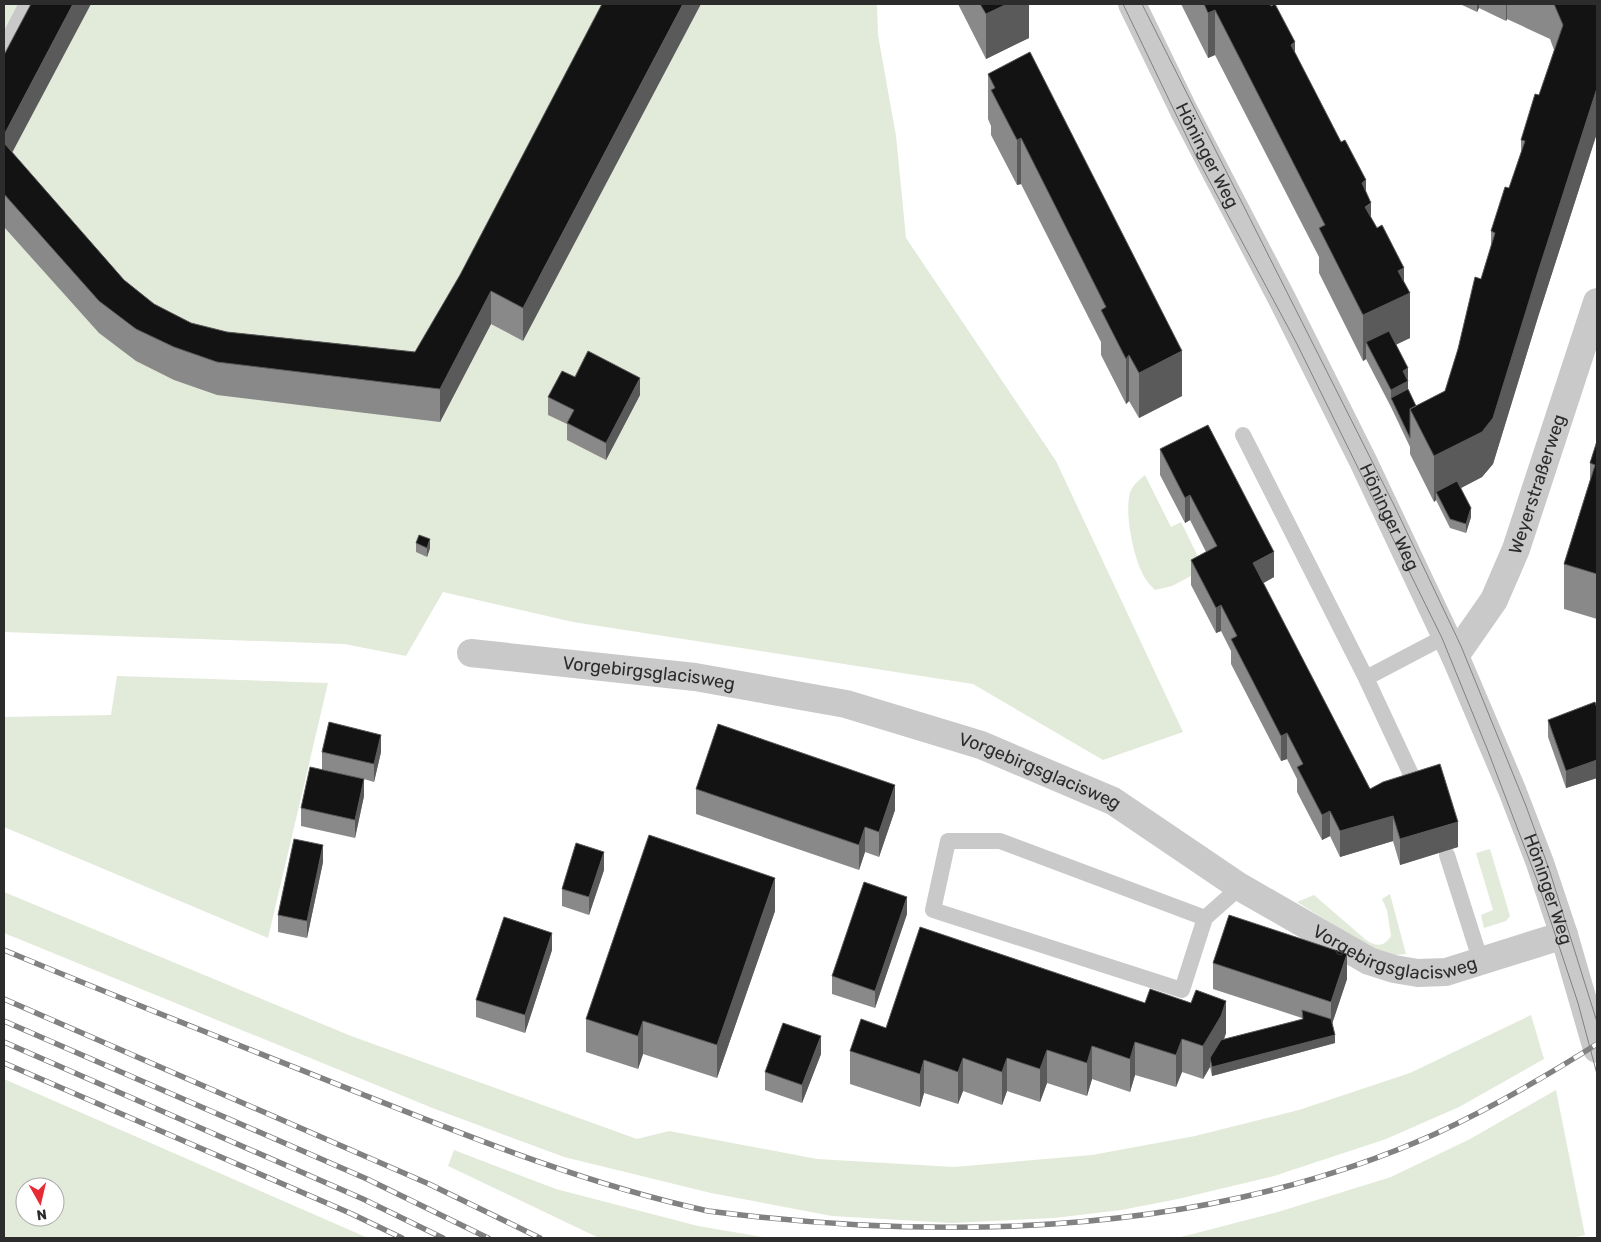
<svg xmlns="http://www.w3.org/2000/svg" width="1601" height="1242" viewBox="0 0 1601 1242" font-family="Rubik,sans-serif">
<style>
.green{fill:#e2ead9;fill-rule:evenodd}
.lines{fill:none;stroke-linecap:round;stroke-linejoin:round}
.service{stroke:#c9c9c9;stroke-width:16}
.minor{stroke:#c9c9c9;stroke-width:28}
.tertiary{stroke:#c9c9c9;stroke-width:28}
.tram{stroke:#818181;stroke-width:1}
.rail-casing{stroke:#818181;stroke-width:5.5}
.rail{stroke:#fff;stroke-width:4;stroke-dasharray:11;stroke-linecap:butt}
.wall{fill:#898989}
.shaded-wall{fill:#5a5a5a}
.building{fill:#131313;stroke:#5a5a5a}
.labels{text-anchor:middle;stroke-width:5;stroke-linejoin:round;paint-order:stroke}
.street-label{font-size:18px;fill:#2c2c2c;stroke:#fff}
</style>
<rect width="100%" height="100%" fill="#fff"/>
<path class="green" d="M 4,4 L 877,4 L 878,35 L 896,136 L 906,238 L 1056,461 L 1183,732 L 1103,760 L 973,684 L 573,622 L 443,592 L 406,656 L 344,644 L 4,632 Z
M 1145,475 L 1171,527 L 1181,522 L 1204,569 L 1172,586 L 1155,590 C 1151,586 1147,582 1145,578 C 1134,561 1124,513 1130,493 C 1132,486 1139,480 1145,475 Z
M 117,676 L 328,683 L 268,938 L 4,827 L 4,717 L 111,715 Z
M 1490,849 L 1510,916 L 1506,921 L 1484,928 L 1481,915 L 1493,910 L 1476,853 Z
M 4,892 L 351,1036 L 637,1139 L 669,1131 L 817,1159 L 954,1167 L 1092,1155 L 1195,1136 L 1299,1110 L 1410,1073 L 1531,1015 L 1544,1059 L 1459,1107 L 1386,1139 L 1274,1176 L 1178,1199 L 1121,1210 L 1054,1218 L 952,1223 L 832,1216 L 711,1193 L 564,1157 L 435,1109 L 4,933 Z
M 1390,894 L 1406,954 L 1384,956 L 1297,902 L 1314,895 L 1366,940 C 1376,947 1384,947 1391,936 L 1387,910 L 1382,899 Z
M 4,1079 L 368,1238 L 4,1238 ZM 25,1187 L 55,1187 L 55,1217 L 25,1217 Z
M 1556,1090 L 1585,1235 L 1572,1238 L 1168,1238 L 1181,1237 L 1278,1212 L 1391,1177 L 1470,1139 Z
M 454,1150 L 556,1189 L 698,1226 L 768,1238 L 599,1238 L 448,1166 Z"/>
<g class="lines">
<path class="service" d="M 4,48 L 27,4
M 1243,435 L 1366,678 L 1416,785
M 1366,678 L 1446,636
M 1447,855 L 1481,962
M 1205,918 L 1182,990 L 933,910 L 948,841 L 1000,841 L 1205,918 L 1240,887"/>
<g class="minor">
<path id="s1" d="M 471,653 L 695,677 L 846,704 L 981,745 L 1113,801 L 1240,887 L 1369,961 L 1394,969 L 1418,973 L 1446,972 L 1564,935"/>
<path id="s2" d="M 1455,656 L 1494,600 L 1516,549 L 1597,302"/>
</g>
<path class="tertiary" id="s3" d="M 1132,4 L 1184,111 L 1281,297 L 1363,461 L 1455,656 L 1512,790 L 1540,863 L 1564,935 L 1597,1049"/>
<path class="tram" d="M 1123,4 L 1196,156 L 1296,342 L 1442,638 L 1488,751 L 1537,880 L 1578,1003 L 1597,1074
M 1142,4 L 1394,505 L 1461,646 L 1526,806 L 1549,869 L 1597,1022"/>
<g class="rail-casing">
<path id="rail" d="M 4,950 C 123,1000 244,1047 364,1095 C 477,1140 589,1185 708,1211 C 949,1242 1209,1235 1435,1134 C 1491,1108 1545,1077 1597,1044
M 4,999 L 429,1184 L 540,1238
M 4,1021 L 367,1179 L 488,1238
M 4,1042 L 363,1199 L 443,1238
M 4,1063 L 352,1214 L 402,1238"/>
</g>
<use href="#rail" class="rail"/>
</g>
<path class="wall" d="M 602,4 L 523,341 L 491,324 L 440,422 L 217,395 L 174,380 L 136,361 L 99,333 L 4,227 L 4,55 L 12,152 L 124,280 L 154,304 L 191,323 L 227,332 L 415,352 L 460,275 Z
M 958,4 L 1029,4 L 1029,38 L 986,59 Z
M 1181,4 L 1270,4 L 1366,191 L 1371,218 L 1404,282 L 1410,338 L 1396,344 L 1408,385 L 1408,389 L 1416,406 L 1445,391 L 1491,248 L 1491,231 L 1509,188 L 1521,153 L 1521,140 L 1539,95 L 1554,50 L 1550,39 L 1507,19 L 1506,21 L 1479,8 L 1477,12 L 1460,4 L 1597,4 L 1597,133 L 1538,317 L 1493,464 L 1482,477 L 1461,488 L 1471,517 L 1466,533 L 1450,528 L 1436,500 L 1434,502 L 1410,454 L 1410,447 L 1391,407 L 1366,359 L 1363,361 L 1319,273 L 1319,257 L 1215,55 L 1208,58 Z
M 988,74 L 1182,396 L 1139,418 L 1129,401 L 1126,404 L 1101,355 L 1101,342 L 1021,184 L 1017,185 L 991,135 L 991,126 L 988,119 Z
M 640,395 L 606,460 L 567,440 L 567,424 L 548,415 L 548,397 Z
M 1597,441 L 1597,619 L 1564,609 L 1564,564 L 1590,480 L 1590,463 Z
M 1160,449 L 1274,577 L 1263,583 L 1370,789 L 1458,847 L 1400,865 L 1393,841 L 1340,857 L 1330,836 L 1322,840 L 1297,792 L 1297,779 L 1287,759 L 1281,761 L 1231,664 L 1231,651 L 1221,631 L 1216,633 L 1191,585 L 1191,560 L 1206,552 L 1190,520 L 1185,523 L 1160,475 Z
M 416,543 L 430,548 L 427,557 L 416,552 Z
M 1597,708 L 1597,778 L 1566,788 L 1548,737 L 1548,720 Z
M 322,752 L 381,752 L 374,782 L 364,779 L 364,796 L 355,838 L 301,826 L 301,808 L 322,769 Z
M 696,789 L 895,810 L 879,857 L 865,852 L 859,870 L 696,814 Z
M 323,862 L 307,938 L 278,932 L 278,915 Z
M 604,870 L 589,915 L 562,906 L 562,889 Z
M 775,911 L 717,1078 L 643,1054 L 638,1069 L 586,1052 L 586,1019 Z
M 907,914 L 875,1008 L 832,994 L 832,976 Z
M 552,950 L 525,1033 L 476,1017 L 476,1000 Z
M 1213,963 L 1347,979 L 1332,1024 L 1335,1043 L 1212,1076 L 1210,1067 L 1203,1079 L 1182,1072 L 1176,1087 L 1135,1075 L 1130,1092 L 1092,1079 L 1087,1096 L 1047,1083 L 1040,1102 L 1007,1091 L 1002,1105 L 963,1091 L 958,1104 L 924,1093 L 920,1107 L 850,1084 L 850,1051 L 886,1028 L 1226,1033 L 1224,1039 L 1302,1020 L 1302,1018 L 1213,989 Z
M 821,1054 L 802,1103 L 765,1090 L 765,1072 Z"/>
<path class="shaded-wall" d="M 73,4 L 91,4 L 4,168 L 4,135 Z
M 683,4 L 701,4 L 523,341 L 523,308 Z
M 1007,4 L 1029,4 L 1029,38 L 986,59 L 986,14 Z
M 1477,4 L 1479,4 L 1479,8 L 1477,12 Z
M 1506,4 L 1507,4 L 1507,19 L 1506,21 Z
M 1215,10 L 1215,55 L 1208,58 L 1208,13 Z
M 1295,42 L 1295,88 L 1291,45 Z
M 1597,88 L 1597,133 L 1538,317 L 1493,464 L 1482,477 L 1440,499 L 1436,492 L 1436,500 L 1434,502 L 1434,456 L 1538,272 Z
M 1021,138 L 1021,184 L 1017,185 L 1017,140 Z
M 1366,180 L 1366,207 L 1371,203 L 1371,248 L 1362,183 Z
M 1404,268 L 1404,295 L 1410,293 L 1410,338 L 1373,356 L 1366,342 L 1366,359 L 1363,361 L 1363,315 L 1398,271 Z
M 491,291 L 491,324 L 440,422 L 440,389 Z
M 1182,351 L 1182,396 L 1139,418 L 1139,373 Z
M 1129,355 L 1129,401 L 1126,404 L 1126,359 Z
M 1408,368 L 1408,398 L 1391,398 L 1391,390 L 1403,371 Z
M 640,378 L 640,395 L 606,460 L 606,443 Z
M 1190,495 L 1190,520 L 1185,523 L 1185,498 Z
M 1471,508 L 1471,517 L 1466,533 L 1466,524 Z
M 430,539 L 430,548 L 427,557 L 427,548 Z
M 1274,552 L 1274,577 L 1253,589 L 1253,563 Z
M 1221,605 L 1221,631 L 1216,633 L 1216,608 Z
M 1287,733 L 1287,759 L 1281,761 L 1281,736 Z
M 381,735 L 381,752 L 374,782 L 374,764 Z
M 1597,760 L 1597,778 L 1566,788 L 1566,771 Z
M 364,779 L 364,796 L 355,838 L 355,820 Z
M 895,785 L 895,810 L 879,857 L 879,832 Z
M 1330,811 L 1330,836 L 1322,840 L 1322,815 Z
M 1393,816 L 1393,841 L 1340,857 L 1340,831 Z
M 1458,822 L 1458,847 L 1400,865 L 1400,839 Z
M 865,827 L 865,852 L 859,870 L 859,845 Z
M 323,845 L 323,862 L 307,938 L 307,921 Z
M 604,852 L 604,870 L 589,915 L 589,897 Z
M 775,878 L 775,911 L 717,1078 L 717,1045 Z
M 907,897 L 907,914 L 875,1008 L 875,991 Z
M 552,933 L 552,950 L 525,1033 L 525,1015 Z
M 1347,954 L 1347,979 L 1331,1027 L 1331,1002 Z
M 1226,1001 L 1226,1033 L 1221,1048 L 1210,1058 L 1210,1067 L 1203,1079 L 1203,1046 Z
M 643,1021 L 643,1054 L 638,1069 L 638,1036 Z
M 1335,1035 L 1335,1043 L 1212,1076 L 1212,1067 Z
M 821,1036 L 821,1054 L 802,1103 L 802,1085 Z
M 1182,1039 L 1182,1072 L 1176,1087 L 1176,1055 Z
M 1135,1042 L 1135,1075 L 1130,1092 L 1130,1059 Z
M 1092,1046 L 1092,1079 L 1087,1096 L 1087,1063 Z
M 1047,1050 L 1047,1083 L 1040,1102 L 1040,1069 Z
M 963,1058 L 963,1091 L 958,1104 L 958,1072 Z
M 1007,1058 L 1007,1091 L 1002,1105 L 1002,1072 Z
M 924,1060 L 924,1093 L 920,1107 L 920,1074 Z"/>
<path class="building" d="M 31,4 L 73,4 L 4,135 L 4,55 Z
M 602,4 L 683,4 L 523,308 L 491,291 L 440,389 L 217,362 L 174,347 L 136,329 L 99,301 L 4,194 L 4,143 L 124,280 L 154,304 L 191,323 L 227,332 L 415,352 L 460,275 Z
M 980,4 L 1007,4 L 986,14 Z
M 1204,4 L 1270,4 L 1271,6 L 1275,4 L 1295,42 L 1291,45 L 1341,142 L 1345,140 L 1366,180 L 1362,183 L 1371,203 L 1365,207 L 1377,228 L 1382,225 L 1404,268 L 1398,271 L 1410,293 L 1363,315 L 1319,228 L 1325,225 L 1215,10 L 1208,13 Z
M 1554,4 L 1597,4 L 1597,88 L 1538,272 L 1493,418 L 1482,432 L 1434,456 L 1410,409 L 1445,391 L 1458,349 L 1475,277 L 1481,279 L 1495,233 L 1491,231 L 1505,187 L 1509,188 L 1525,141 L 1521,140 L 1535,94 L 1539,95 L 1563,25 Z
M 1030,52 L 1182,351 L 1139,373 L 1129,355 L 1126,359 L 1101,310 L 1106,307 L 1021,138 L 1017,140 L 991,90 L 995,88 L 988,74 Z
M 1389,331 L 1408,368 L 1403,371 L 1408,381 L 1391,390 L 1366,342 Z
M 588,351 L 640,378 L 606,443 L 567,423 L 574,410 L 548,397 L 562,371 L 575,377 Z
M 1408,389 L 1416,406 L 1410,409 L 1410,438 L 1391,398 Z
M 1208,425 L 1274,552 L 1253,563 L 1370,789 L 1383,782 L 1440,764 L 1458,822 L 1400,839 L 1393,816 L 1340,831 L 1330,811 L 1322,815 L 1297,767 L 1303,764 L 1287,733 L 1281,736 L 1231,639 L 1237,636 L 1221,605 L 1216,608 L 1191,560 L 1217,546 L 1190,495 L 1185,498 L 1160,449 Z
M 1597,441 L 1597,574 L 1564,564 L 1595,465 L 1590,463 Z
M 1457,481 L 1471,508 L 1466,524 L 1450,519 L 1436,492 Z
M 419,535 L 430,539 L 427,548 L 416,543 Z
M 1595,702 L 1597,708 L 1597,760 L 1566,771 L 1548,720 Z
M 329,722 L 381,735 L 374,764 L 322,752 Z
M 718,724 L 895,785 L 879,832 L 865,827 L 859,845 L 696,789 Z
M 310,767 L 364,779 L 355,820 L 301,808 Z
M 649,835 L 775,878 L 717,1045 L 643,1021 L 638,1036 L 586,1019 Z
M 294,839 L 323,845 L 307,921 L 278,915 Z
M 576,843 L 604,852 L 589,897 L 562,889 Z
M 864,882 L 907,897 L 875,991 L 832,976 Z
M 1229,915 L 1347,954 L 1331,1002 L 1213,963 Z
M 504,917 L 552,933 L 525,1015 L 476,1000 Z
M 920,927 L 1145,1003 L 1150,989 L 1191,1003 L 1196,990 L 1226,1001 L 1221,1016 L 1203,1046 L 1182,1039 L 1176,1055 L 1135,1042 L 1130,1059 L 1092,1046 L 1087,1063 L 1047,1050 L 1040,1069 L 1007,1058 L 1002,1072 L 963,1058 L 958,1072 L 924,1060 L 920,1074 L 850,1051 L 861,1019 L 886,1028 Z
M 1302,1010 L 1331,1019 L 1335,1035 L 1212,1067 L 1210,1058 L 1221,1040 L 1303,1019 Z
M 783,1023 L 821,1036 L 802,1085 L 765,1072 Z"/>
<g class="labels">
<g class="street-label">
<text dy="6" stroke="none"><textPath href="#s3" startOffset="169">Höninger Weg</textPath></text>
<text dy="6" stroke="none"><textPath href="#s2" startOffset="192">Weyerstraßerweg</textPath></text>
<text dy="6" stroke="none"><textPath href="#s3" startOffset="574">Höninger Weg</textPath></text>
<text dy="6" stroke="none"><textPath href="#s1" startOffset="179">Vorgebirgsglacisweg</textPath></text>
<text dy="6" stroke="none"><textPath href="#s1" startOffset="584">Vorgebirgsglacisweg</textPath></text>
<text dy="6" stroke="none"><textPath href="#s3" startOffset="979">Höninger Weg</textPath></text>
<text dy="6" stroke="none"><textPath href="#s1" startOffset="989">Vorgebirgsglacisweg</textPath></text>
</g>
</g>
<rect width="1601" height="1242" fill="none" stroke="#2c2c2c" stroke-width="10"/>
<g transform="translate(40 1202) rotate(172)"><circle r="24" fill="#ffffff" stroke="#ababab"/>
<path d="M0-4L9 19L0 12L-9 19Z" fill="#e62b35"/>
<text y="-8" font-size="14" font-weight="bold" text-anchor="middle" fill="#2c2c2c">N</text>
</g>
</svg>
